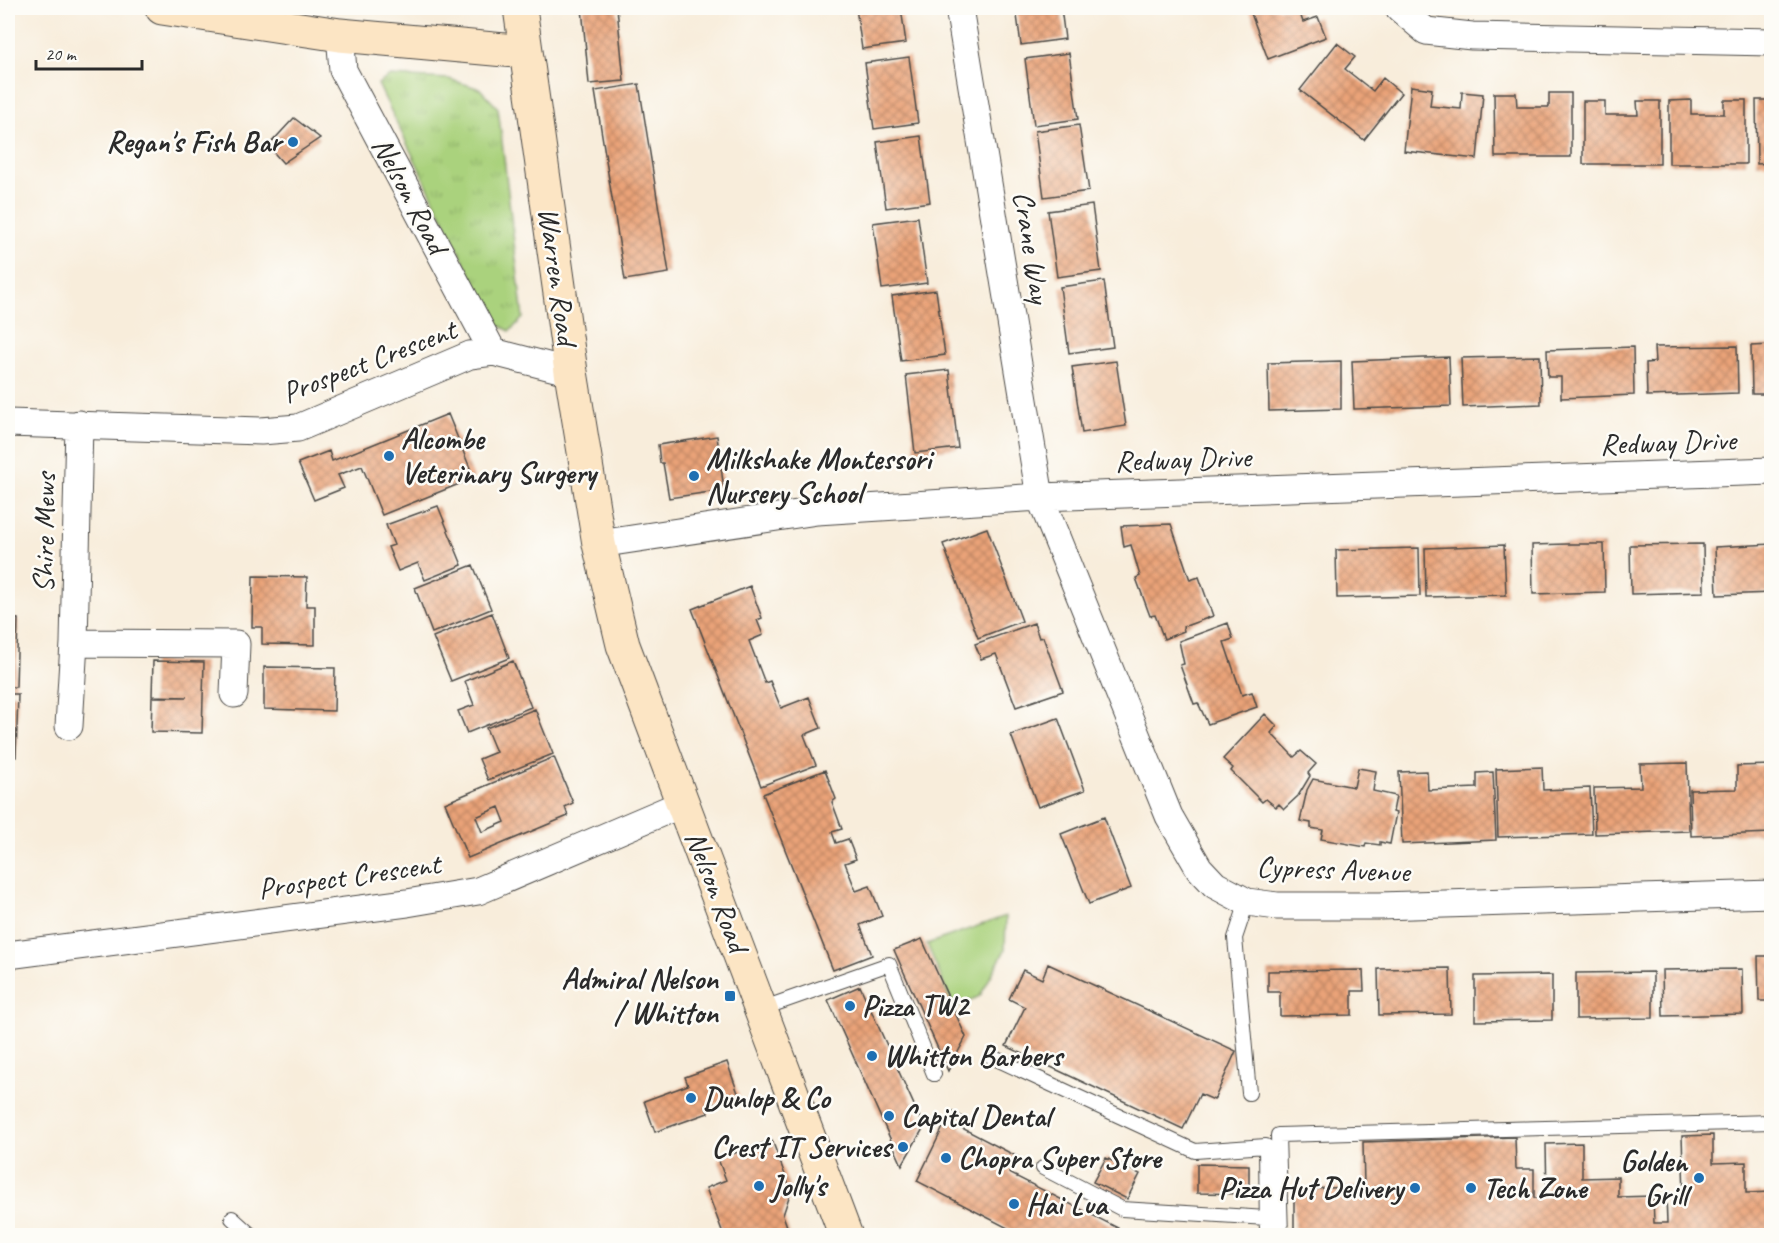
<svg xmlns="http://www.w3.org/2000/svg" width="1779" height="1243" viewBox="0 0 1779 1243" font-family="Caveat,sans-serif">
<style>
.grass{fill:url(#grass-tufts);stroke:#6a7e54;stroke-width:1.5}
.park{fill:#aad27d;stroke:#6a7e54;stroke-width:1.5}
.building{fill:url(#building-cross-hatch);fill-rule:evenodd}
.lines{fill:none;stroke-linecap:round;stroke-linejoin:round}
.lane-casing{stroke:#4a4845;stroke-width:16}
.street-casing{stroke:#4a4845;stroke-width:29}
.secondary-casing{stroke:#4a4845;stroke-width:35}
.lane{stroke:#fff;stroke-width:14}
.street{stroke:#fff;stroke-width:27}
.secondary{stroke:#fce5c4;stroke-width:33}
.poi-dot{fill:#1f6fb2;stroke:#fdfcf7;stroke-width:2}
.labels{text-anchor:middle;stroke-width:5;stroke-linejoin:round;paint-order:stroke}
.poi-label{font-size:30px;font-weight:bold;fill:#2b2b2b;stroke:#fdfcf7;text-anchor:start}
.street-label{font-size:30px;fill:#2b2b2b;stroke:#fdfcf7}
</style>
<defs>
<pattern id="grass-tufts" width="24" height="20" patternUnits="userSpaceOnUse" patternTransform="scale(1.5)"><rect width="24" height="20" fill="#aad27d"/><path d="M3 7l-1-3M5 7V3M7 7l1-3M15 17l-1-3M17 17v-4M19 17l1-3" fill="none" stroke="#92b46c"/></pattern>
<pattern id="building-cross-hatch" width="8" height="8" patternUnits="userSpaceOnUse" patternTransform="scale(1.5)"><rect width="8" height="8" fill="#eaa378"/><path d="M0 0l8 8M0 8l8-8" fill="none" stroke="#be8563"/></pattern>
</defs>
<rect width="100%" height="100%" fill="#fdfcf7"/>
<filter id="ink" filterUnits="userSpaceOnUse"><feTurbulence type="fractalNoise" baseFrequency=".0167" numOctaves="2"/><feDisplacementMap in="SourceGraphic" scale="12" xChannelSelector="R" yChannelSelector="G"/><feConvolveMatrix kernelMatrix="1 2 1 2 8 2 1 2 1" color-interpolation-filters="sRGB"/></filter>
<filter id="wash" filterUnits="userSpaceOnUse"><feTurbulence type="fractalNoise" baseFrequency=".008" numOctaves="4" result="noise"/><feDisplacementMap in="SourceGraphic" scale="24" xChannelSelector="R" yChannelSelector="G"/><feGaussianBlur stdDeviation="1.35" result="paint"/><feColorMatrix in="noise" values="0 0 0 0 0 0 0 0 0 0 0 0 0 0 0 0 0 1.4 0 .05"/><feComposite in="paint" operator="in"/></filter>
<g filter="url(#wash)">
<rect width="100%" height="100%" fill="#f8eddb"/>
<path class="grass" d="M 390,76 L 449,79 L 480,89 L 498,108 L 523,318 L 510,331 L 494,323 L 378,84 Z"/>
<path class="park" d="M 1006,916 L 1005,950 L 980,996 L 954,1008 L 927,944 Z"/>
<g id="blocks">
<path class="building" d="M 582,8 L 617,8 L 624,81 L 589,84 Z
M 856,8 L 901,8 L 906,43 L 862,49 Z
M 1016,8 L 1061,8 L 1065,39 L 1021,45 Z
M 1249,8 L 1298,8 L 1303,22 L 1318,17 L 1326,37 L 1268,59 Z
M 1337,43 L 1355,57 L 1345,69 L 1373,91 L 1383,78 L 1401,93 L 1364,140 L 1300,90 Z
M 1069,53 L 1078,119 L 1034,125 L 1025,59 Z
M 909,57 L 918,123 L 874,129 L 865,63 Z
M 639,84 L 669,273 L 625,280 L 595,91 Z
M 1411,86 L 1432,89 L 1430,106 L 1461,109 L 1462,92 L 1483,94 L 1477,159 L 1404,151 Z
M 1494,93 L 1516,93 L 1517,107 L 1549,107 L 1549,93 L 1571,93 L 1571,157 L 1495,157 Z
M 1691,100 L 1691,114 L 1724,114 L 1724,100 L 1746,100 L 1746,164 L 1669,164 L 1669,101 Z
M 1756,100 L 1772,100 L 1772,163 L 1757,164 Z
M 1583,101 L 1605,101 L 1605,115 L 1638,115 L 1637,101 L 1660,101 L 1660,164 L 1583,164 Z
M 294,118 L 320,138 L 283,163 L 268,146 Z
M 1079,125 L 1089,191 L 1044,197 L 1035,131 Z
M 921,136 L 930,202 L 886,208 L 877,142 Z
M 1092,205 L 1101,271 L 1057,277 L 1048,211 Z
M 918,217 L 927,283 L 882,289 L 873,223 Z
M 1104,281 L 1113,347 L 1069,353 L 1060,287 Z
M 936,290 L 945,355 L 901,361 L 892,296 Z
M 1772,345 L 1772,394 L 1752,394 L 1751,346 Z
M 1737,346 L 1738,393 L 1647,396 L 1646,363 L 1655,362 L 1654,347 Z
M 1633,347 L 1634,395 L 1561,398 L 1561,377 L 1548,377 L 1547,350 Z
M 1540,356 L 1541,404 L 1463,407 L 1461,358 Z
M 1449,357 L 1451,406 L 1354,409 L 1352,361 Z
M 1116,361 L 1126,426 L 1082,433 L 1072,367 Z
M 1341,361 L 1341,409 L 1269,411 L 1268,363 Z
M 949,370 L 958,448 L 915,453 L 906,375 Z
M 448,414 L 474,478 L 382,515 L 362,466 L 338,475 L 344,488 L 314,500 L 298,463 L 329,451 L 332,461 Z
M 717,436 L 724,490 L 669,498 L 663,463 L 660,463 L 658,445 Z
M 438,506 L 462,565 L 425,580 L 418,563 L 398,571 L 388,547 L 394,545 L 386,525 Z
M 1171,524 L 1190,580 L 1199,577 L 1213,616 L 1183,627 L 1184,631 L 1164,639 L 1155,615 L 1150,616 L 1136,578 L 1140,576 L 1131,545 L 1124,547 L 1121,526 Z
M 987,528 L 1022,621 L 978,638 L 943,544 Z
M 1568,544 L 1604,544 L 1605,592 L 1533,594 L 1532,545 Z
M 1703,544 L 1704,592 L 1631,594 L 1630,545 Z
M 1772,544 L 1772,593 L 1717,595 L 1715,547 Z
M 1504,545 L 1506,595 L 1426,597 L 1425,548 Z
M 1419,548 L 1420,596 L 1337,598 L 1336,550 Z
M 473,565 L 491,609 L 432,633 L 415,588 Z
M 253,576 L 307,577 L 306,606 L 315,606 L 315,645 L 262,644 L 262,627 L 252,627 Z
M 750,586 L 762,618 L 757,620 L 763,635 L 749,641 L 765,683 L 770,681 L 781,708 L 809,697 L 821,728 L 804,735 L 816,765 L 761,786 L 692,609 Z
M 492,613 L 509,658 L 451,681 L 433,637 Z
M 8,618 L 18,619 L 16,687 L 8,687 Z
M 1034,623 L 1039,638 L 1043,637 L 1063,691 L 1016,707 L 996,654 L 981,659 L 975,644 Z
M 1228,623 L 1233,639 L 1224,642 L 1242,695 L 1252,692 L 1257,707 L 1208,724 L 1198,703 L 1194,704 L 1180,665 L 1184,664 L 1179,641 Z
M 153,661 L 204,662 L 202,733 L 151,732 L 152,697 L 187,697 L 152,696 Z
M 513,661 L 531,707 L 467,733 L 458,711 L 474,705 L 465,681 Z
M 264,667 L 335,668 L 334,711 L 264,709 Z
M 8,694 L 18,694 L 16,757 L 8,756 Z
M 535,709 L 553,754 L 488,780 L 479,759 L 496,752 L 486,728 Z
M 1265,714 L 1277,726 L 1271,733 L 1294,757 L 1301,751 L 1316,764 L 1308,773 L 1310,776 L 1298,796 L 1284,809 L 1279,804 L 1276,807 L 1266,799 L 1262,802 L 1231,771 L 1233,768 L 1223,759 Z
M 1058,718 L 1085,790 L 1038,807 L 1011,735 Z
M 554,757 L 573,803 L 565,807 L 568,816 L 468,858 L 445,803 ZM 499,807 L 505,822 L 482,832 L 476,817 Z
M 1687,763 L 1689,831 L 1595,834 L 1594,788 L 1641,787 L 1640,764 Z
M 1772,765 L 1772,833 L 1691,836 L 1690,790 L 1737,789 L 1737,766 Z
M 1542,767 L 1543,790 L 1590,788 L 1592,834 L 1498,837 L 1496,769 Z
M 1358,768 L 1376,771 L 1373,791 L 1396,796 L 1393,812 L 1396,813 L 1390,844 L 1380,842 L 1380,845 L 1366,843 L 1365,847 L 1321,839 L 1323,830 L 1311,828 L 1311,823 L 1300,821 L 1307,790 L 1313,779 L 1354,787 Z
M 825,770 L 836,799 L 832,802 L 842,829 L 832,832 L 836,843 L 848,839 L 856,859 L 845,863 L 856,891 L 870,886 L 882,916 L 860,925 L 872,955 L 833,970 L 763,794 Z
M 1427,771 L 1428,790 L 1477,788 L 1477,773 L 1493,772 L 1496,840 L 1402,844 L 1399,772 Z
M 1104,817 L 1131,888 L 1089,904 L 1061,834 Z
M 922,939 L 966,1037 L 948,1071 L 894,950 Z
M 1758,956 L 1772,956 L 1772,1001 L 1759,1001 Z
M 1048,964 L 1236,1051 L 1214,1100 L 1200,1094 L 1183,1129 L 1006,1046 L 1025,1007 L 1009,999 L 1023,970 L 1042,979 Z
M 1450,968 L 1451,1014 L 1379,1015 L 1378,969 Z
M 1742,969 L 1743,1014 L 1663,1016 L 1662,970 Z
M 1363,970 L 1364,991 L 1352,991 L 1352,1015 L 1280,1016 L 1280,992 L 1268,992 L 1268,971 Z
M 1653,972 L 1653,1018 L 1576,1019 L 1576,973 Z
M 1552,975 L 1552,1020 L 1475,1021 L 1475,976 Z
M 860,986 L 924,1127 L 902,1165 L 828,1000 Z
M 727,1062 L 739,1096 L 706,1107 L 708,1113 L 655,1132 L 644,1101 L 688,1085 L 685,1077 Z
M 951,1111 L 965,1118 L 960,1127 L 1018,1157 L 1009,1173 L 1118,1228 L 1114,1236 L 1023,1236 L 917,1181 Z
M 1713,1135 L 1713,1163 L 1746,1162 L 1746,1193 L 1772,1192 L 1772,1236 L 1294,1236 L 1294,1190 L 1364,1186 L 1363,1142 L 1515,1137 L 1516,1169 L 1534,1169 L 1534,1198 L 1547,1198 L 1546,1144 L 1582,1143 L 1582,1178 L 1618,1177 L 1618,1197 L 1653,1196 L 1654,1223 L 1667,1223 L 1666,1195 L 1684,1194 L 1682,1136 Z
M 772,1140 L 791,1191 L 783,1215 L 790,1235 L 724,1236 L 706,1188 L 726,1180 L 718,1159 Z
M 1106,1158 L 1140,1174 L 1127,1199 L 1093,1182 Z
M 1197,1164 L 1249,1165 L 1249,1194 L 1197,1193 Z"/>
</g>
</g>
<g filter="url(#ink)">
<use href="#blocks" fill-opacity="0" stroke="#4a4845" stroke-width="1.5"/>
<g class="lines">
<g class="lane-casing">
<path id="lane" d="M 1247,902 L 1235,938 L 1249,1093
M 761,1009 L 889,964 L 934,1074
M 992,1057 L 1195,1151 L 1266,1146 L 1267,1236
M 1043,1168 L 1122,1209 L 1267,1218
M 232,1218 L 252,1236
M 1281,1236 L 1278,1135 L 1772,1122"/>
</g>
<g class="street-casing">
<path id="street" d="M 959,8 L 1040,497 L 1169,816 L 1199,868 L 1215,885 L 1247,902 L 1277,906 L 1380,906 L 1772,894
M 1399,8 L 1426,31 L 1472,36 L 1772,42
M 340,35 L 343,70 L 493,352
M 8,423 L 261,431 L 298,428 L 470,355 L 493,352 L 571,372
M 599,544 L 817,511 L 1040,497 L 1772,471
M 74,643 L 236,644 L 234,694
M 69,726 L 74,643 L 79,424
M 8,955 L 407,903 L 478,891 L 684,803"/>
</g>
<g class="secondary-casing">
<path id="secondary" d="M 162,8 L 340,35 L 526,52
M 520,8 L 571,372 L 599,544 L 623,645 L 846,1236"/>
</g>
<use href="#lane" class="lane"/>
<use href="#street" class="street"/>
<use href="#secondary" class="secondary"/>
</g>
</g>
<g class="poi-dot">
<circle cx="293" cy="142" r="6"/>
<circle cx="389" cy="456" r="6"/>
<circle cx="694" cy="476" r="6"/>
<rect x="724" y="990" width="12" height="12" rx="3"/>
<circle cx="850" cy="1006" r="6"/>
<circle cx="872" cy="1056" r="6"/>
<circle cx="691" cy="1098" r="6"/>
<circle cx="889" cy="1116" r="6"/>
<circle cx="903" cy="1147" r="6"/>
<circle cx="946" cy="1158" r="6"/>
<circle cx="1699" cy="1178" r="6"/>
<circle cx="759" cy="1186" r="6"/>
<circle cx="1415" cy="1188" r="6"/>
<circle cx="1471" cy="1188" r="6"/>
<circle cx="1014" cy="1204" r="6"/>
</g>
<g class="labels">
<g class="poi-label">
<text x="281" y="152" text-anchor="end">Regan's Fish Bar</text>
<text x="401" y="449">Alcombe<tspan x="401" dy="34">Veterinary Surgery</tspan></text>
<text x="706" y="469">Milkshake Montessori<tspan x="706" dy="34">Nursery School</tspan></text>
<text x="718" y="989" text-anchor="end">Admiral Nelson<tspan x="718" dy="34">/ Whitton</tspan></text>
<text x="862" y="1016">Pizza TW2</text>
<text x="884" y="1066">Whitton Barbers</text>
<text x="703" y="1108">Dunlop &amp; Co</text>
<text x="901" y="1126">Capital Dental</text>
<text x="891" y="1157" text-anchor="end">Crest IT Services</text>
<text x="958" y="1168">Chopra Super Store</text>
<text x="1687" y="1171" text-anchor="end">Golden<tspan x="1687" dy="34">Grill</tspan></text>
<text x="771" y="1196">Jolly's</text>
<text x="1403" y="1198" text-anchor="end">Pizza Hut Delivery</text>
<text x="1483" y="1198">Tech Zone</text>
<text x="1026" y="1214">Hai Lua</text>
</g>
<g class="street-label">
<text transform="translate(410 195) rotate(62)" y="10">Nelson Road</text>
<text transform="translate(1032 247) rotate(81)" y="10">Crane Way</text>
<text transform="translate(558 276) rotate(82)" y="10">Warren Road</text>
<text transform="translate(369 361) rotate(-21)" y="10">Prospect Crescent</text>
<text transform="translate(1668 442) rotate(-2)" y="10">Redway Drive</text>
<text transform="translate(1183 459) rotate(-2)" y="10">Redway Drive</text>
<text transform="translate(44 533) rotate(-89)" y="10">Shire Mews</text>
<text transform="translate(1333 869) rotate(2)" y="10">Cypress Avenue</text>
<text transform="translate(349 876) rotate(-8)" y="10">Prospect Crescent</text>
<text transform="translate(717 891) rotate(69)" y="10">Nelson Road</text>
</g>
</g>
<rect width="1779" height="1243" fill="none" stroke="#fdfcf7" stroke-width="30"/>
<path d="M36 60v9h106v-9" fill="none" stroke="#2b2b2b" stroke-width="3"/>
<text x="45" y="60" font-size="18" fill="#2b2b2b" stroke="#fdfcf7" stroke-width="4.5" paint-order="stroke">20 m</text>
</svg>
